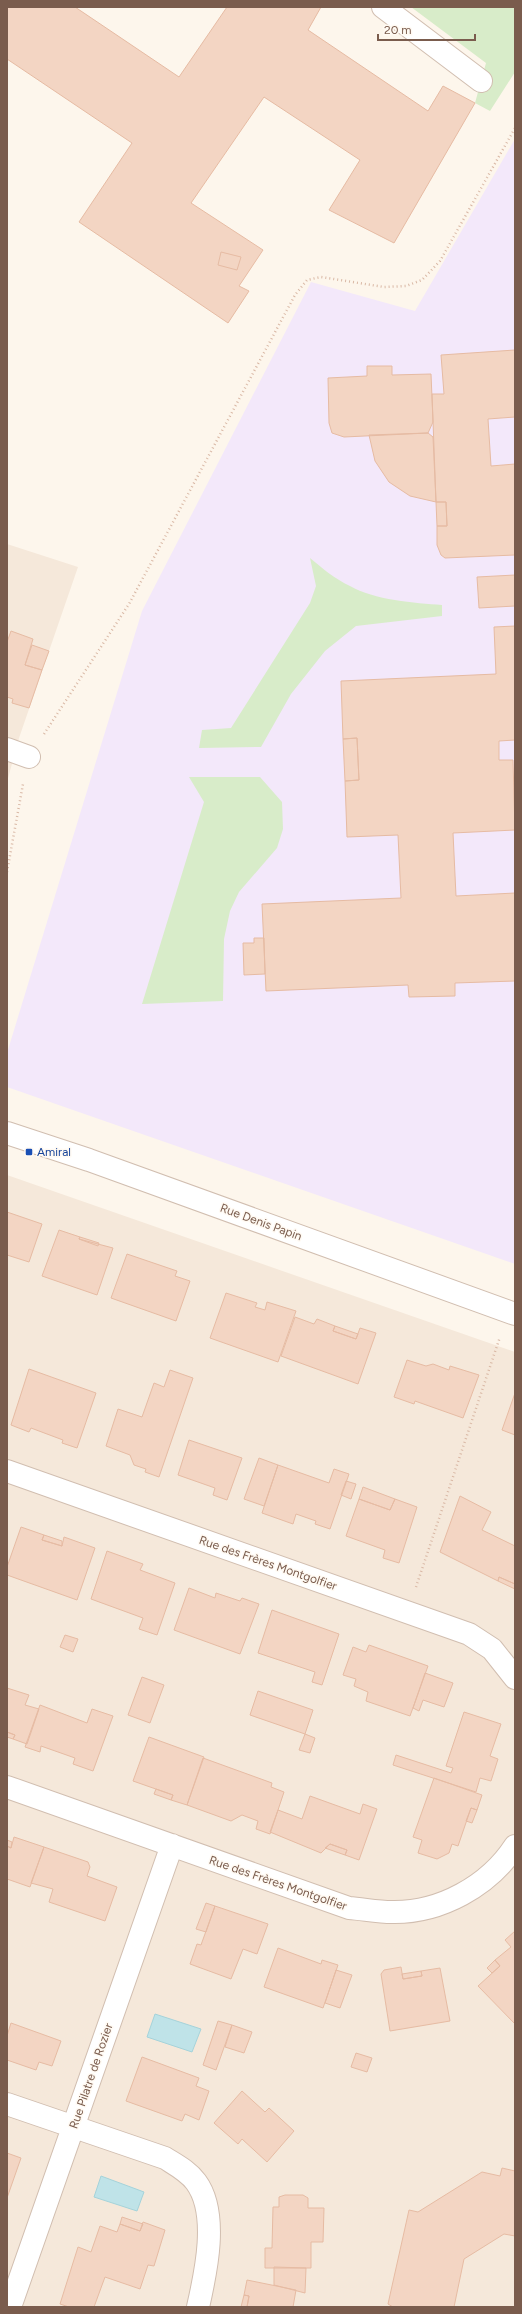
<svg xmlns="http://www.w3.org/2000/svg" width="522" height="2314" viewBox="0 0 522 2314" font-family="Figtree,sans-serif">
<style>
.residential{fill:#f5e8da}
.education{fill:#f3e8fa}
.green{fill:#d8ecc9}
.water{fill:#bfe3e8;stroke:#a5d3da}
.building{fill:#f3d5c3;stroke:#e6bba3}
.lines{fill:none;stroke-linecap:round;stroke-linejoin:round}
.minor-casing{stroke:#d1beb0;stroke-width:24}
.path{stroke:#d9b8a5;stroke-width:2.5;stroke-dasharray:1 3;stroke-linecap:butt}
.minor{stroke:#fff;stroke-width:22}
.transit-dot{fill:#1a4fb4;stroke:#fffaf3;stroke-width:1.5}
.labels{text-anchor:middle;stroke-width:3;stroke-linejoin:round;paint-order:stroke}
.transit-label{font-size:12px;fill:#164399;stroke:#fffaf3;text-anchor:start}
.street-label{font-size:12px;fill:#7a5c4d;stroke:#fffaf3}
</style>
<rect width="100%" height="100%" fill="#fdf6ec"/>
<path class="residential" d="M 7,544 L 78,567 L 19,738 L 7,782 Z
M 7,1175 L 515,1352 L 515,2307 L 7,2307 Z"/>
<path class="education" d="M 515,139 L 515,1264 L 7,1087 L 7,1053 L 142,611 L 311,282 L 415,311 Z"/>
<path class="green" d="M 411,7 L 515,7 L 515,72 L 490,111 L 475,103 L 486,63 Z
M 310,558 C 322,568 335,579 350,586 C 374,600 415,603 442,605 L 442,616 L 356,626 L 325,651 L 291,694 L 261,747 L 199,748 L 202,730 L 231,728 L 310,603 L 316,586 Z
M 189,777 L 260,777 L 282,802 L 283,829 L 277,848 L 239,892 L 230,911 L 224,939 L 223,1001 L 142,1004 L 204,802 Z"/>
<path class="water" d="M 155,2014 L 201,2029 L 192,2052 L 147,2037 Z
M 101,2176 L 144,2192 L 137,2211 L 94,2197 Z"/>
<path class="building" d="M 7,7 L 75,7 L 179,77 L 227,7 L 321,7 L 308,30 L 428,111 L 443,86 L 475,103 L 394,243 L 329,210 L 360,160 L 264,97 L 191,203 L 263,250 L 239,286 L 249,291 L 228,323 L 79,222 L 132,143 L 7,59 Z
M 221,252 L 241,257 L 237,270 L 218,265 Z
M 515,350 L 515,417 L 488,419 L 491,466 L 515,464 L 515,555 L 445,558 L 441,555 L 437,545 L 437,526 L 447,526 L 446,502 L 436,502 L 432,394 L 444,394 L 441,355 Z
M 367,366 L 392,366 L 392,375 L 431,374 L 433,422 L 428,433 L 344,437 L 332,433 L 329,423 L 328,378 L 367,376 Z
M 428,433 L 433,437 L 436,502 L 410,496 L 389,482 L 375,461 L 369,435 Z
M 436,502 L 446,502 L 447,526 L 437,526 Z
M 515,575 L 515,606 L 479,608 L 477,577 Z
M 515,626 L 515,740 L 499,741 L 499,760 L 513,760 L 515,830 L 453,833 L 456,896 L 515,893 L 515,981 L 455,983 L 455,996 L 409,997 L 408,985 L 266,991 L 262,904 L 401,898 L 398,835 L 347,837 L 345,781 L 359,780 L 357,738 L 343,739 L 341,681 L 496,674 L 494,627 Z
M 11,631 L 33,639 L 25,665 L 42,670 L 29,708 L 12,703 L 13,699 L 7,697 L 7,642 Z
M 32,645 L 49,651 L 42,670 L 25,665 Z
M 357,738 L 359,780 L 345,781 L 343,739 Z
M 254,938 L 264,938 L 265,974 L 244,975 L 243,943 L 254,943 Z
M 7,1212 L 42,1224 L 29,1262 L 7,1255 Z
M 59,1230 L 80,1237 L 79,1239 L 113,1248 L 97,1295 L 42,1276 Z
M 80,1237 L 99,1243 L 98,1246 L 79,1239 Z
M 127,1254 L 177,1271 L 175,1276 L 190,1281 L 176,1321 L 111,1298 Z
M 226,1293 L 257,1303 L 255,1307 L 265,1310 L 267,1302 L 296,1311 L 278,1362 L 210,1338 Z
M 295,1317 L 314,1324 L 317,1319 L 335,1326 L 333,1331 L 356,1339 L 360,1328 L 376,1333 L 358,1384 L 281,1356 Z
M 335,1326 L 358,1334 L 356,1339 L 333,1331 Z
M 407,1360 L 426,1366 L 433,1364 L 449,1370 L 450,1366 L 479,1375 L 463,1418 L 415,1401 L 414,1404 L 394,1397 Z
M 29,1369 L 96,1393 L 77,1448 L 62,1443 L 63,1440 L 31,1428 L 29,1432 L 11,1425 Z
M 170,1370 L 193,1378 L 159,1477 L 145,1472 L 146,1469 L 134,1465 L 130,1455 L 106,1446 L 118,1409 L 142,1417 L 154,1383 L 164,1387 Z
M 515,1393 L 515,1435 L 502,1430 Z
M 189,1440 L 242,1458 L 227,1500 L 213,1495 L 215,1488 L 178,1475 Z
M 259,1458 L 278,1465 L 264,1506 L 244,1499 Z
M 278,1465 L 329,1483 L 334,1469 L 349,1474 L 330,1529 L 315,1524 L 316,1521 L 296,1514 L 293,1524 L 262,1513 Z
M 346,1481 L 356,1484 L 351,1499 L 341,1495 Z
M 363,1487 L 395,1499 L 390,1510 L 359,1499 Z
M 460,1496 L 491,1512 L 482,1530 L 515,1546 L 515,1584 L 499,1577 L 498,1581 L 440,1552 Z
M 359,1499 L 390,1510 L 395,1499 L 417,1507 L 399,1563 L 383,1558 L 385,1550 L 346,1536 Z
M 21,1527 L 44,1535 L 42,1540 L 62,1546 L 64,1537 L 95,1548 L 77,1600 L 7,1575 L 7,1567 Z
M 44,1535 L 62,1541 L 62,1546 L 42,1540 Z
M 107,1551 L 143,1564 L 140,1570 L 175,1583 L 157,1635 L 139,1629 L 143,1618 L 91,1599 Z
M 499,1577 L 515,1584 L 515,1589 L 498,1581 Z
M 189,1588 L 215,1598 L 216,1593 L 240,1601 L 242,1598 L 259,1604 L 240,1654 L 174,1630 Z
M 272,1610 L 339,1634 L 322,1685 L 312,1682 L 315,1672 L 258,1653 Z
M 65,1635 L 78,1639 L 73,1652 L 60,1647 Z
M 369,1645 L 428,1666 L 410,1716 L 366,1701 L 368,1692 L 354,1686 L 356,1679 L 343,1675 L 353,1647 L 366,1652 Z
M 425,1673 L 453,1683 L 444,1707 L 423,1700 L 419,1711 L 413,1708 Z
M 142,1677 L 164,1685 L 150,1723 L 128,1715 Z
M 7,1688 L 29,1695 L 25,1705 L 39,1709 L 27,1744 L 13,1739 L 15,1735 L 7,1732 Z
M 258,1691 L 313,1710 L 305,1734 L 250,1715 Z
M 40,1705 L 87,1723 L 92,1709 L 113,1716 L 93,1771 L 73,1764 L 75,1758 L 41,1746 L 40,1752 L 25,1747 Z
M 464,1712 L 501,1724 L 490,1756 L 498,1759 L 491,1781 L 480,1778 L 476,1792 L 393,1765 L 396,1755 L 451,1773 L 453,1768 L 446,1766 Z
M 7,1732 L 15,1735 L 13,1739 L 7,1737 Z
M 305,1734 L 315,1738 L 310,1753 L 299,1750 Z
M 149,1737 L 204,1757 L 187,1805 L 171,1800 L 173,1795 L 133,1781 Z
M 203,1758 L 272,1783 L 271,1787 L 284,1792 L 270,1834 L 256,1829 L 258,1821 L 242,1815 L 231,1821 L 187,1805 Z
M 434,1778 L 482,1795 L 477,1810 L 471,1808 L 458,1846 L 452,1844 L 449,1853 L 437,1859 L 418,1853 L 422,1840 L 413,1837 Z
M 156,1789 L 173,1795 L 171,1800 L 154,1794 Z
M 310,1796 L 360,1814 L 363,1804 L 377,1809 L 359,1860 L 345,1855 L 347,1850 L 330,1844 L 321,1853 L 270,1832 L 278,1810 L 302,1819 Z
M 471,1808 L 477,1810 L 472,1823 L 466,1821 Z
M 14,1837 L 44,1847 L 30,1887 L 7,1879 L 7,1846 L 11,1848 Z
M 7,1840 L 12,1842 L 11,1848 L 7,1846 Z
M 330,1844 L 347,1850 L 345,1855 L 325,1848 Z
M 44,1847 L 88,1862 L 90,1867 L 87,1876 L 117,1887 L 105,1921 L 49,1902 L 53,1889 L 31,1883 Z
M 206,1903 L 215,1906 L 206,1932 L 196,1929 Z
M 215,1906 L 268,1924 L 257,1954 L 243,1949 L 231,1979 L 190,1964 L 197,1944 L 201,1945 Z
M 515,1931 L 515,2024 L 478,1986 L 500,1966 L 495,1960 L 511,1947 L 505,1940 Z
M 278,1948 L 321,1964 L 322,1960 L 338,1965 L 323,2008 L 264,1987 Z
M 495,1960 L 500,1966 L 492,1973 L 487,1968 Z
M 401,1967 L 403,1979 L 422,1976 L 421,1971 L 440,1968 L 450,2021 L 390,2031 L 381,1974 L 384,1970 Z
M 336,1970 L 352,1975 L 340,2008 L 325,2003 Z
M 421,1971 L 422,1976 L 403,1979 L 402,1974 Z
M 218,2021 L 232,2025 L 216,2070 L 203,2065 Z
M 11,2023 L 61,2041 L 52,2066 L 39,2062 L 36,2070 L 7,2060 L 7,2036 Z
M 232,2025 L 252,2032 L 244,2053 L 225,2047 Z
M 356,2053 L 372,2058 L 367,2072 L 351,2067 Z
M 142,2057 L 199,2078 L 196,2086 L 209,2091 L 199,2120 L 185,2114 L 182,2121 L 126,2101 Z
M 242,2091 L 265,2112 L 269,2108 L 294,2131 L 267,2162 L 242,2139 L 238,2144 L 214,2123 Z
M 7,2153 L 21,2158 L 7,2198 Z
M 502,2168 L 515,2171 L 515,2236 L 504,2234 L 464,2259 L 454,2307 L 393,2307 L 388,2304 L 409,2210 L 418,2212 L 482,2172 L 500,2176 Z
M 285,2195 L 303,2195 L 308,2198 L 308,2208 L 324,2208 L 323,2242 L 311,2242 L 311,2268 L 265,2268 L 265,2248 L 272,2248 L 273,2207 L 279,2207 L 279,2197 Z
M 122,2217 L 143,2224 L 140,2231 L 120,2224 Z
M 143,2222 L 165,2230 L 154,2266 L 148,2265 L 140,2289 L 105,2277 L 94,2307 L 69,2307 L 60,2304 L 78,2247 L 91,2252 L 100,2226 L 117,2232 L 120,2224 L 140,2231 Z
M 274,2267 L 306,2268 L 305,2293 L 274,2285 Z
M 247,2280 L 296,2290 L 293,2307 L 247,2307 L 249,2296 L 244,2295 Z
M 244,2295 L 249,2296 L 247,2307 L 241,2307 Z"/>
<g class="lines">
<g class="minor-casing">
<path id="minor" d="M 383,7 L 481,81
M 7,749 L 29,757
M 7,1133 L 89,1160 L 515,1314
M 7,1471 L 469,1634 L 492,1649 L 515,1678
M 7,1787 L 349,1908 C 363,1909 378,1912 392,1912 C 440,1913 489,1886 515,1846
M 7,2104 L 165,2158 C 176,2165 188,2171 196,2182 C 219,2213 206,2272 198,2307
M 10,2307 L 172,1845"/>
</g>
<path class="path" d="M 44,734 L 129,604 L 295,295 L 307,280 L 321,277 L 384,287 L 406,286 L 422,280 L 440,261 L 515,128
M 7,872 L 23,784
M 416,1587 L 500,1337"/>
<use href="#minor" class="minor"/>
</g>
<rect class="transit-dot" x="25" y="1148" width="8" height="8" rx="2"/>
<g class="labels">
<g class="transit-label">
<text x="37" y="1156">Amiral</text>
</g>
<g class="street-label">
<text transform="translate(261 1222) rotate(20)" y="4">Rue Denis Papin</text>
<text transform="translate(268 1563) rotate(19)" y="4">Rue des Frères Montgolfier</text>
<text transform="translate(278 1883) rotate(19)" y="4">Rue des Frères Montgolfier</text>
<text transform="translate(91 2076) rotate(-71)" y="4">Rue Pilatre de Rozier</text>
</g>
</g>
<rect width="522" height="2314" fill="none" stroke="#7a5c4d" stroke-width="16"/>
<path d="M378 34v6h97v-6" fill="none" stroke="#7a5c4d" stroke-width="2"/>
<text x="384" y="34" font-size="12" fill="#7a5c4d" stroke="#fffaf3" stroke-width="3" paint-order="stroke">20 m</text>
</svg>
